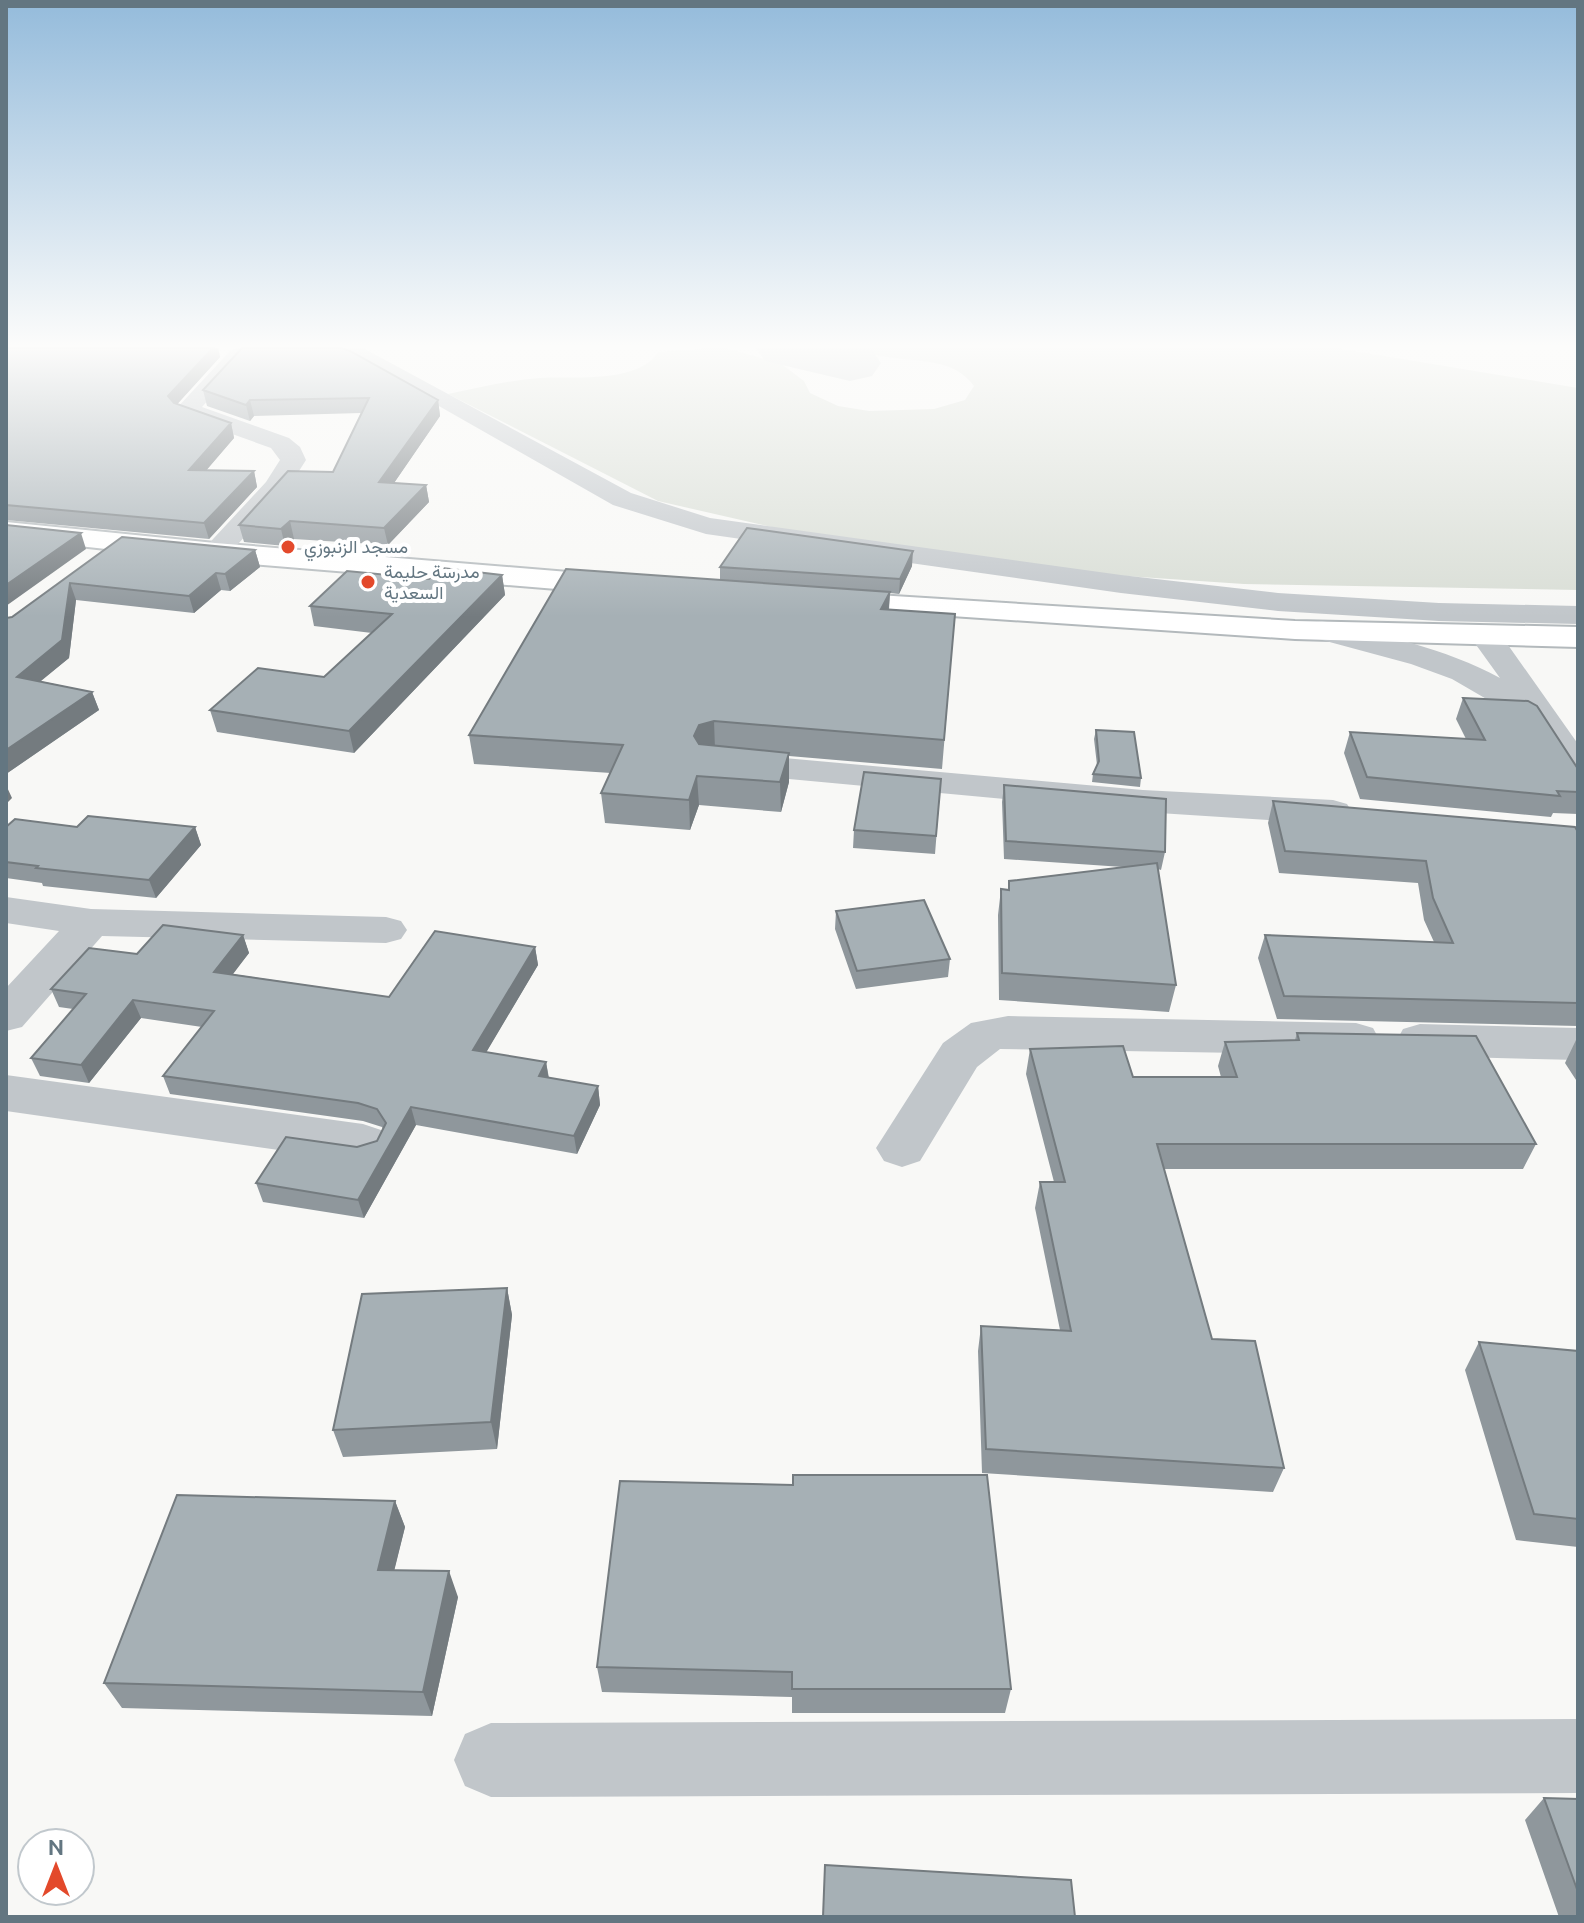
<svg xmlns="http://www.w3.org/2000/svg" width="1584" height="1923" viewBox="0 0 1584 1923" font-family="Ubuntu,Vazirmatn,sans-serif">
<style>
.green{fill:#d8ddd5}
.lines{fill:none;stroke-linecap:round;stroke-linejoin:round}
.taxiway{fill:#ccd0d2;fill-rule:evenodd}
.major-casing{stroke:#b3b9bc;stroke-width:4}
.minor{fill:#c1c6ca;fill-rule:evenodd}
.major{fill:#fff;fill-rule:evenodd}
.wall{fill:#8f979c}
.shaded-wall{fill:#747b7f}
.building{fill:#a6b0b5;stroke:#747b7f;stroke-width:2}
.poi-dot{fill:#e3492b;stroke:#fff;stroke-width:3}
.labels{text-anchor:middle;stroke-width:8;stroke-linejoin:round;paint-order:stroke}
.far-poi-label{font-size:18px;fill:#637681;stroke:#fff;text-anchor:start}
</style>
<rect width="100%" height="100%" fill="#f8f8f6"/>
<path class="green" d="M 713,348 L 725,348 L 780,363 L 804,381 L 810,393 L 838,406 L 869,411 L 934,409 L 965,400 L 974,386 C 954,358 918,362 887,357 C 874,355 862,351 850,348 L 1336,348 L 1578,388 L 1578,590 L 1244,584 L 1021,569 L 815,537 L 658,501 L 448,394 C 478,388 510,380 540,378 C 572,376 639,384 658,352 Z"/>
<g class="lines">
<path class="taxiway" d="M 756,348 L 864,348 L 872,350 L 881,363 L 872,376 L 850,381 L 765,361 Z"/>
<g class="major-casing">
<path id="major" d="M 6,522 L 215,543 L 617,576 L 628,579 L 632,585 L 628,591 L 617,594 L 215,561 L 6,538 Z
M 829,592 L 1295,621 L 1578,627 L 1578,647 L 1295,639 L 818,607 L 814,601 L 818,595 Z"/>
</g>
<path class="minor" d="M 240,348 L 249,354 L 202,407 L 289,438 L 300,447 L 306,460 L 285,493 L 225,558 L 215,561 L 205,558 L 201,552 L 266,482 L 280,460 L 271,448 L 179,415 L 175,410 L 231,350 Z
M 337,348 L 363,348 L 631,493 L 710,518 L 1121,575 L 1278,593 L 1439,603 L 1578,606 L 1578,624 L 1439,621 L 1278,611 L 1121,593 L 706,534 L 613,505 Z
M 1322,621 C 1382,635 1445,648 1500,678 L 1469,635 L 1474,628 L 1485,625 L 1496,628 L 1578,744 L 1578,785 L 1565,782 L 1531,725 L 1452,679 L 1411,664 L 1311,637 L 1306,630 L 1311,623 Z
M 727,753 L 1143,790 L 1333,800 L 1347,804 L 1352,812 L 1347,820 L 1333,824 L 1143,812 L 714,772 L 709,764 L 714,756 Z
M 6,897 L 91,909 L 386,917 L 401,921 L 407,930 L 401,939 L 386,943 L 102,936 L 22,1027 L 6,1031 L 6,988 L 59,931 L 6,923 Z
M 1008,1016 L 1356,1023 L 1373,1028 L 1379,1039 L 1373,1050 L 1356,1055 L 1000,1049 L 977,1067 L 920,1161 L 902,1167 L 884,1161 L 876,1148 L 943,1043 L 971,1023 Z
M 1420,1024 L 1578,1028 L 1578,1060 L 1420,1056 L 1403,1051 L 1397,1040 L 1403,1029 Z
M 6,1075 L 363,1124 L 381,1130 L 388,1143 L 381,1156 L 363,1162 L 6,1111 Z
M 1578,1719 L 1578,1793 L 491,1797 L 465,1786 L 454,1760 L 465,1734 L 491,1723 Z"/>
<use href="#major" class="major"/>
</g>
<path class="wall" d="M 6,348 L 218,348 L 220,357 L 177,404 L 231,423 L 234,438 L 206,470 L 254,471 L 257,487 L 209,539 L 6,520 Z
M 203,390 L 438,400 L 440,416 L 394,483 L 426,485 L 429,502 L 388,545 L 294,539 L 285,546 L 244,542 L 239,525 L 333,472 L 361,413 L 254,416 L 250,421 L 207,406 Z
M 122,537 L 255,550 L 260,567 L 230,591 L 221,590 L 194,613 L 76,600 L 69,658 L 40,681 L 92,692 L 99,710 L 6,774 L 6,618 L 12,617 Z
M 912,566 L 899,594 L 890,593 L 889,610 L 955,614 L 942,769 L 789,756 L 789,782 L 781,812 L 699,805 L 690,830 L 605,823 L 601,793 L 611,773 L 474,764 L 469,735 L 720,580 L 720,567 Z
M 502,575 L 505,595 L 354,753 L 217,732 L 210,710 L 324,677 L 372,633 L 314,626 L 310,606 L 429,579 Z
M 1463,698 L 1578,769 L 1578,814 L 1553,813 L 1551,817 L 1360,799 L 1344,753 L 1350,732 L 1466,739 L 1456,719 Z
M 1096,730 L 1141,778 L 1140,787 L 1092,782 L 1093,774 L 1097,765 L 1094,739 Z
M 941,779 L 935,854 L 853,848 L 854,830 Z
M 1004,785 L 1165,852 L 1161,870 L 1158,869 L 1176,985 L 1169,1012 L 999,1000 L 998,915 L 1001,889 L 1008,890 L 1009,881 L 1123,867 L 1004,859 L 1002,802 Z
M 1273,801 L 1578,832 L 1578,1026 L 1277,1019 L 1258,958 L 1265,935 L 1434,942 L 1424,920 L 1418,883 L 1279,873 L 1268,823 Z
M 6,827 L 195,827 L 201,845 L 156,898 L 43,886 L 42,883 L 6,878 Z
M 836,911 L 950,959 L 948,977 L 856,989 L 835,929 Z
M 243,935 L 249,953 L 232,974 L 389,997 L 535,947 L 538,965 L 486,1052 L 546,1062 L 549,1078 L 598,1086 L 600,1105 L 577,1154 L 416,1125 L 364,1218 L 263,1202 L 256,1183 L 377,1141 L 383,1129 L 382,1127 L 363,1121 L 170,1094 L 163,1076 L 202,1027 L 141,1018 L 89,1083 L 40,1076 L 31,1058 L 73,1009 L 59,1007 L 51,989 L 137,954 Z
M 1297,1033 L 1536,1144 L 1523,1169 L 1164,1169 L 1212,1339 L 1284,1468 L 1273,1492 L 982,1473 L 978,1351 L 981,1326 L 1060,1330 L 1035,1208 L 1040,1182 L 1054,1182 L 1026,1074 L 1030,1049 L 1133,1077 L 1221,1077 L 1218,1066 L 1225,1042 L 1295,1040 Z
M 1576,1040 L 1578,1040 L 1578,1083 L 1565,1063 Z
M 507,1288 L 512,1315 L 497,1449 L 343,1457 L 333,1430 Z
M 1479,1342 L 1578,1351 L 1578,1547 L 1516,1540 L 1465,1370 Z
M 793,1485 L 1011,1689 L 1005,1713 L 792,1713 L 792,1697 L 602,1692 L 597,1667 Z
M 395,1501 L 405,1527 L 394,1570 L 458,1597 L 432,1716 L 122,1708 L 104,1683 Z
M 1544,1798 L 1578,1799 L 1578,1917 L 1559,1917 L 1525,1820 Z"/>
<path class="shaded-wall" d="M 213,348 L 218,348 L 220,357 L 172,410 L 168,396 Z
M 250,400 L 254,416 L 250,421 L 246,405 Z
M 438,400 L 440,416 L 383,499 L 379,482 Z
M 231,423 L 234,438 L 193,486 L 189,470 Z
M 254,471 L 257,487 L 209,539 L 204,523 Z
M 426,485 L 429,502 L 388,545 L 384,528 Z
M 290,521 L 294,539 L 285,546 L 281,529 Z
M 81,533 L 86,549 L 6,606 L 6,585 Z
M 255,550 L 260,567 L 230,591 L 225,574 Z
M 913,551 L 912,566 L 899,594 L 900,579 Z
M 216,573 L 221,590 L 194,613 L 189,596 Z
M 502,575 L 505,595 L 354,753 L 349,731 Z
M 70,583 L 76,600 L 69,658 L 24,695 L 17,677 Z
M 890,592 L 888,618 L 881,609 Z
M 92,692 L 99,710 L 6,774 L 6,750 Z
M 714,721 L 715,749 L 700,753 L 694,736 L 699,725 Z
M 789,753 L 789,782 L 781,812 L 780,782 Z
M 697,776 L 699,805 L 690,830 L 689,800 Z
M 6,785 L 12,798 L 6,804 Z
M 195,827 L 201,845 L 156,898 L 149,880 Z
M 243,935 L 249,953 L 221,990 L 214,972 Z
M 535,947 L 538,965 L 477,1068 L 473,1050 Z
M 133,1000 L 141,1018 L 89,1083 L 81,1065 Z
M 546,1062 L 549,1081 L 539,1076 Z
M 598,1086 L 600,1105 L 577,1154 L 574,1136 Z
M 411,1107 L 416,1125 L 364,1218 L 358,1200 Z
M 507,1288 L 512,1315 L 497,1449 L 491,1422 Z
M 395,1501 L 405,1527 L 388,1596 L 378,1570 Z
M 449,1571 L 458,1597 L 432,1716 L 423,1692 Z"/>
<path class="building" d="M 6,348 L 213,348 L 168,396 L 174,403 L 231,423 L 189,470 L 254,471 L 204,523 L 6,505 Z
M 242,348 L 341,348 L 350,351 L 438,400 L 379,482 L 426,485 L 384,528 L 290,521 L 281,529 L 239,525 L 288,471 L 333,472 L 369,398 L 250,400 L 246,405 L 203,390 Z
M 6,525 L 81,533 L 6,585 Z
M 747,528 L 913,551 L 900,579 L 720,567 Z
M 122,537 L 255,550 L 225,574 L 216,573 L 189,596 L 70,583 L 62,640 L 17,677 L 92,692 L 6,750 L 6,618 L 12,617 Z
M 442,568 L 502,575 L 349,731 L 210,710 L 258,668 L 324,677 L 392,614 L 310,606 L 347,571 L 429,579 Z
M 566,569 L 890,592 L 881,609 L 955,614 L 944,740 L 714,721 L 699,725 L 694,736 L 699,744 L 789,753 L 780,782 L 697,776 L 689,800 L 601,793 L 623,745 L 469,735 Z
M 1463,698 L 1528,701 L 1537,706 L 1578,769 L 1578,792 L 1557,791 L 1560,796 L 1367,777 L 1350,732 L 1485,740 Z
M 1096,730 L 1134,732 L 1141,778 L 1093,774 L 1099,761 Z
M 864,772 L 941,779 L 936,836 L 854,830 Z
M 1004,785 L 1166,799 L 1165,852 L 1006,841 Z
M 1273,801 L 1575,827 L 1578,832 L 1578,1003 L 1284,996 L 1265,935 L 1453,943 L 1433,898 L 1426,861 L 1285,851 Z
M 88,816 L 195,827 L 149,880 L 36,868 L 38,866 L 6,862 L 6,827 L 15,819 L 77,827 Z
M 1157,863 L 1176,985 L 1002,973 L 1001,889 L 1009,890 L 1009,881 Z
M 924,900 L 950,959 L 857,971 L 836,911 Z
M 163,925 L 243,935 L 214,972 L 389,997 L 435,931 L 535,947 L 473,1050 L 546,1062 L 539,1076 L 598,1086 L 574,1136 L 411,1107 L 358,1200 L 256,1183 L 286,1137 L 357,1147 L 377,1141 L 386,1123 L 377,1109 L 358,1103 L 163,1076 L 214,1011 L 133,1000 L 81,1065 L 31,1058 L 86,994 L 51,989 L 89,948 L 137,954 Z
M 1297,1033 L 1476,1036 L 1536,1144 L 1157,1144 L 1212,1339 L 1255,1341 L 1284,1468 L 986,1449 L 981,1326 L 1071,1331 L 1040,1182 L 1065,1182 L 1030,1049 L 1123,1046 L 1133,1077 L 1237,1077 L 1225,1042 L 1299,1040 Z
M 507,1288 L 491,1422 L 333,1430 L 362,1294 Z
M 1479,1342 L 1578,1351 L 1578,1519 L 1534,1514 Z
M 793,1475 L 987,1475 L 1011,1689 L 792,1689 L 792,1672 L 597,1667 L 620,1481 L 793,1485 Z
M 177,1495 L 395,1501 L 378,1570 L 449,1571 L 423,1692 L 104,1683 Z
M 1544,1798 L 1578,1799 L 1578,1892 Z
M 825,1865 L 1071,1880 L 1075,1917 L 823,1917 Z"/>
<linearGradient id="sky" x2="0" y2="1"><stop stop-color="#94bbdb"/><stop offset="0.56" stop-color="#fcfcfb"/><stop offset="1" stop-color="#fcfcfb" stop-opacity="0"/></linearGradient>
<rect width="1584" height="617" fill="url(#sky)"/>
<g class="poi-dot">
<circle cx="288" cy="547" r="8"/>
<circle cx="368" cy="582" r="8"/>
</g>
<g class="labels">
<g class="far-poi-label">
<text x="304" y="553">مسجد الزنبوزي</text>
<text x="384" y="578">مدرسة حليمة<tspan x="384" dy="21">السعدية</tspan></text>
</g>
</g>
<rect width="1584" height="1923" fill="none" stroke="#637681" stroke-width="16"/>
<g transform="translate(56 1867)"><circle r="38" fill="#ffffff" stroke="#c1c8cd" stroke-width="2"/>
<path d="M0-6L14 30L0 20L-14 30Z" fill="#e3492b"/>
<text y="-12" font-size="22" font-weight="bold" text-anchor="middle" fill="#637681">N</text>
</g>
</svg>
